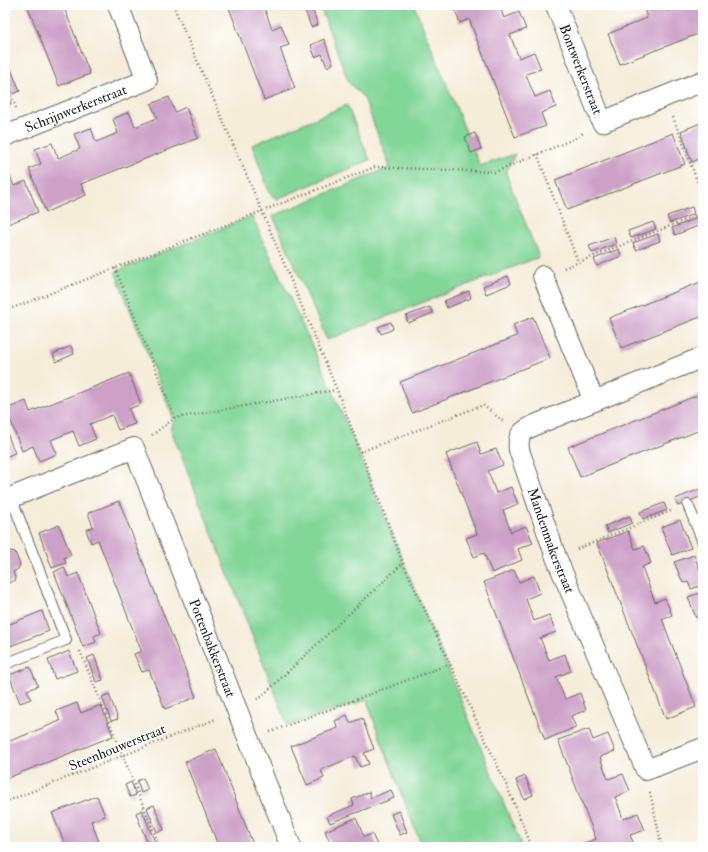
<svg xmlns="http://www.w3.org/2000/svg" width="708" height="852" viewBox="0 0 708 852" font-family="'IM FELL Double Pica',serif">
<style>
.grass{fill:#81d698;stroke:#4e795a}
.building{fill:#cca0c7}
.lines{fill:none;stroke-linecap:round;stroke-linejoin:round}
.service-casing{stroke:#68655e;stroke-width:12}
.minor-casing{stroke:#68655e;stroke-width:22}
.path{stroke:#68655e;stroke-width:2.5;stroke-dasharray:1 3;stroke-linecap:butt}
.service{stroke:#fff;stroke-width:10}
.minor{stroke:#fff;stroke-width:20}
.labels{text-anchor:middle;stroke-width:3.5;stroke-linejoin:round;paint-order:stroke}
.street-label{font-size:14px;fill:#1c1c1c;stroke:#fff}
</style>
<rect width="100%" height="100%" fill="#fff"/>
<filter id="ink" filterUnits="userSpaceOnUse"><feTurbulence type="fractalNoise" baseFrequency=".025" numOctaves="2"/><feDisplacementMap in="SourceGraphic" scale="8" xChannelSelector="R" yChannelSelector="G"/><feConvolveMatrix kernelMatrix="1 2 1 2 8 2 1 2 1" color-interpolation-filters="sRGB"/></filter>
<filter id="wash" filterUnits="userSpaceOnUse"><feTurbulence type="fractalNoise" baseFrequency=".012" numOctaves="4" result="noise"/><feDisplacementMap in="SourceGraphic" scale="16" xChannelSelector="R" yChannelSelector="G"/><feGaussianBlur stdDeviation="0.9" result="paint"/><feColorMatrix in="noise" values="0 0 0 0 0 0 0 0 0 0 0 0 0 0 0 0 0 1.4 0 .05"/><feComposite in="paint" operator="in"/></filter>
<g filter="url(#wash)">
<rect width="100%" height="100%" fill="#f5ecd9"/>
<path class="grass" d="M 332,5 L 414,5 L 480,166 L 515,154 L 506,173 L 513,192 L 539,257 L 327,340 L 273,216 L 390,167 L 364,98 L 349,83 L 321,9 Z
M 347,105 L 370,160 L 277,199 L 270,194 L 252,145 Z
M 252,216 L 331,387 L 522,847 L 422,847 L 380,738 L 367,700 L 288,726 L 171,430 L 174,420 L 115,272 Z"/>
<g id="blocks">
<path class="building" d="M 27,5 L 63,5 L 90,74 L 59,86 Z
M 228,5 L 263,5 L 272,29 L 281,25 L 289,45 L 280,48 L 295,88 L 264,100 Z
M 303,5 L 311,5 L 318,25 L 311,27 Z
M 453,5 L 499,5 L 504,18 L 519,12 L 526,29 L 510,35 L 519,58 L 534,52 L 541,69 L 526,74 L 530,85 L 535,97 L 550,91 L 556,107 L 541,113 L 546,126 L 515,137 L 469,19 L 460,23 Z
M 652,5 L 664,5 L 667,11 L 682,5 L 703,5 L 703,32 L 620,64 L 608,34 L 647,18 L 644,8 Z
M 324,39 L 333,64 L 327,67 L 322,54 L 315,57 L 311,45 Z
M 10,67 L 20,91 L 13,94 L 5,73 L 5,69 Z
M 5,92 L 6,92 L 11,104 L 5,107 Z
M 169,97 L 175,112 L 186,107 L 198,138 L 81,184 L 86,195 L 46,212 L 29,169 L 41,164 L 35,149 L 52,143 L 58,158 L 80,149 L 74,134 L 91,128 L 96,142 L 118,133 L 113,119 L 129,112 L 135,127 L 157,118 L 151,104 Z
M 703,122 L 703,157 L 692,162 L 681,131 Z
M 475,133 L 481,149 L 471,153 L 465,137 Z
M 673,133 L 685,164 L 567,210 L 555,180 Z
M 8,171 L 14,186 L 26,181 L 38,212 L 5,225 L 5,172 Z
M 692,207 L 694,214 L 670,223 L 667,216 Z
M 703,216 L 703,224 L 675,235 L 672,228 Z
M 653,222 L 656,229 L 631,238 L 628,231 Z
M 658,234 L 660,241 L 636,250 L 633,243 Z
M 614,237 L 616,244 L 592,253 L 589,246 Z
M 619,249 L 621,256 L 597,266 L 594,259 Z
M 508,276 L 511,284 L 486,294 L 483,286 Z
M 703,281 L 703,316 L 621,348 L 609,318 Z
M 469,291 L 471,298 L 447,308 L 444,301 Z
M 430,307 L 433,313 L 408,323 L 406,316 Z
M 533,317 L 550,358 L 412,413 L 400,382 L 517,336 L 513,325 Z
M 391,322 L 393,329 L 381,334 L 378,327 Z
M 71,346 L 74,354 L 56,362 L 53,354 Z
M 129,373 L 141,404 L 129,409 L 135,424 L 118,430 L 112,415 L 90,424 L 96,439 L 79,446 L 73,431 L 51,440 L 57,454 L 39,461 L 33,446 L 22,451 L 6,409 L 26,401 L 30,412 Z
M 703,393 L 703,429 L 580,477 L 568,447 Z
M 5,428 L 15,453 L 5,457 Z
M 477,442 L 481,454 L 496,449 L 503,465 L 488,471 L 496,493 L 511,487 L 518,504 L 503,510 L 511,532 L 526,526 L 533,543 L 518,549 L 522,560 L 492,573 L 484,553 L 474,557 L 466,538 L 477,534 L 446,454 Z
M 700,489 L 702,496 L 678,506 L 675,499 Z
M 119,501 L 196,697 L 165,709 L 149,670 L 142,672 L 134,654 L 142,651 L 141,650 L 98,540 L 91,543 L 86,530 L 93,527 L 88,513 Z
M 664,503 L 667,510 L 643,519 L 640,512 Z
M 630,516 L 632,523 L 608,533 L 605,526 Z
M 680,520 L 691,548 L 672,555 L 661,527 Z
M 59,525 L 71,555 L 64,558 L 66,563 L 52,568 L 39,533 Z
M 628,531 L 635,549 L 644,546 L 651,563 L 642,567 L 655,602 L 665,598 L 672,615 L 662,619 L 696,707 L 666,719 L 597,543 Z
M 10,551 L 15,552 L 20,565 L 18,569 L 13,572 L 16,580 L 5,584 L 5,552 Z
M 694,555 L 702,576 L 703,585 L 691,589 L 688,582 L 683,583 L 674,562 Z
M 64,567 L 68,577 L 78,573 L 101,633 L 94,636 L 96,642 L 83,647 L 54,572 Z
M 514,570 L 519,582 L 534,576 L 540,593 L 526,599 L 534,621 L 549,615 L 556,632 L 540,638 L 549,660 L 565,654 L 571,671 L 556,677 L 565,699 L 580,693 L 586,710 L 571,716 L 576,727 L 545,740 L 484,582 Z
M 703,592 L 703,616 L 696,618 L 688,597 Z
M 42,611 L 49,631 L 5,648 L 5,626 Z
M 69,651 L 77,671 L 55,679 L 48,660 Z
M 94,655 L 103,680 L 96,682 L 87,658 Z
M 30,667 L 38,686 L 27,690 L 31,699 L 20,703 L 9,675 Z
M 109,694 L 118,719 L 111,721 L 102,697 Z
M 77,703 L 81,713 L 101,705 L 113,736 L 5,779 L 5,743 L 60,721 L 56,711 Z
M 347,715 L 350,723 L 362,718 L 374,749 L 364,753 L 369,764 L 360,767 L 355,756 L 321,770 L 324,778 L 307,785 L 291,746 L 338,728 L 335,721 Z
M 589,729 L 593,740 L 608,734 L 615,751 L 600,757 L 608,779 L 623,774 L 630,791 L 615,797 L 619,807 L 623,819 L 638,813 L 645,830 L 630,835 L 635,847 L 584,847 L 582,844 L 596,839 L 558,740 Z
M 216,749 L 232,790 L 254,847 L 219,847 L 216,840 L 185,762 Z
M 525,776 L 533,795 L 524,799 L 516,780 Z
M 143,778 L 148,790 L 141,793 L 137,781 Z
M 131,782 L 136,795 L 130,797 L 125,785 Z
M 391,790 L 394,798 L 330,823 L 327,816 L 354,805 L 352,799 L 369,792 L 371,798 Z
M 97,796 L 105,816 L 91,821 L 101,847 L 66,847 L 52,813 Z
M 154,805 L 164,830 L 157,832 L 147,808 Z
M 142,810 L 155,842 L 148,845 L 136,813 Z
M 399,811 L 407,832 L 400,835 L 391,814 Z
M 356,818 L 364,837 L 372,834 L 378,847 L 332,847 L 325,831 Z"/>
</g>
</g>
<g filter="url(#ink)">
<use href="#blocks" fill-opacity="0" stroke="#68655e" stroke-width="1"/>
<g class="lines">
<g class="service-casing">
<path id="service" d="M 688,505 L 703,542
M 5,664 L 66,640 L 11,497"/>
</g>
<g class="minor-casing">
<g id="minor">
<path id="s1" d="M 556,5 L 602,122 L 703,81"/>
<path id="s2" d="M 5,136 L 147,80 L 118,5"/>
<path d="M 543,276 L 594,401"/>
<path id="s3" d="M 703,357 L 535,425 C 522,431 517,435 519,450 L 556,557 L 646,770 L 703,748"/>
<path id="s4" d="M 5,500 L 134,448 L 291,847"/>
</g>
</g>
<path class="path" d="M 173,5 L 262,211 L 337,390 L 403,563 L 506,784 L 532,847
M 5,81 L 16,108
M 673,117 L 703,197
M 537,154 L 578,262
M 115,268 L 175,418
M 564,268 L 703,213
M 5,311 L 375,167 L 495,172 L 574,139 L 583,133
M 152,435 L 175,418 L 336,390
M 360,452 L 483,405 L 503,421
M 577,549 L 673,510
M 80,651 L 160,847
M 257,699 L 261,697 L 403,563
M 270,732 L 450,664
M 650,792 L 662,847
M 5,802 L 216,719"/>
<use href="#service" class="service"/>
<use href="#minor" class="minor"/>
</g>
</g>
<g class="labels">
<g class="street-label">
<text dy="5" stroke="none"><textPath href="#s1" startOffset="69">Bontwerkerstraat</textPath></text>
<text dy="5" stroke="none"><textPath href="#s2" startOffset="76">Schrijnwerkerstraat</textPath></text>
<text dy="5" stroke="none"><textPath href="#s3" startOffset="310">Mandenmakerstraat</textPath></text>
<text dy="5" stroke="none"><textPath href="#s4" startOffset="354">Pottenbakkerstraat</textPath></text>
<text transform="translate(117 747) rotate(-22)" y="5">Steenhouwerstraat</text>
</g>
</g>
<rect width="708" height="852" fill="none" stroke="#fff" stroke-width="20"/>
</svg>
